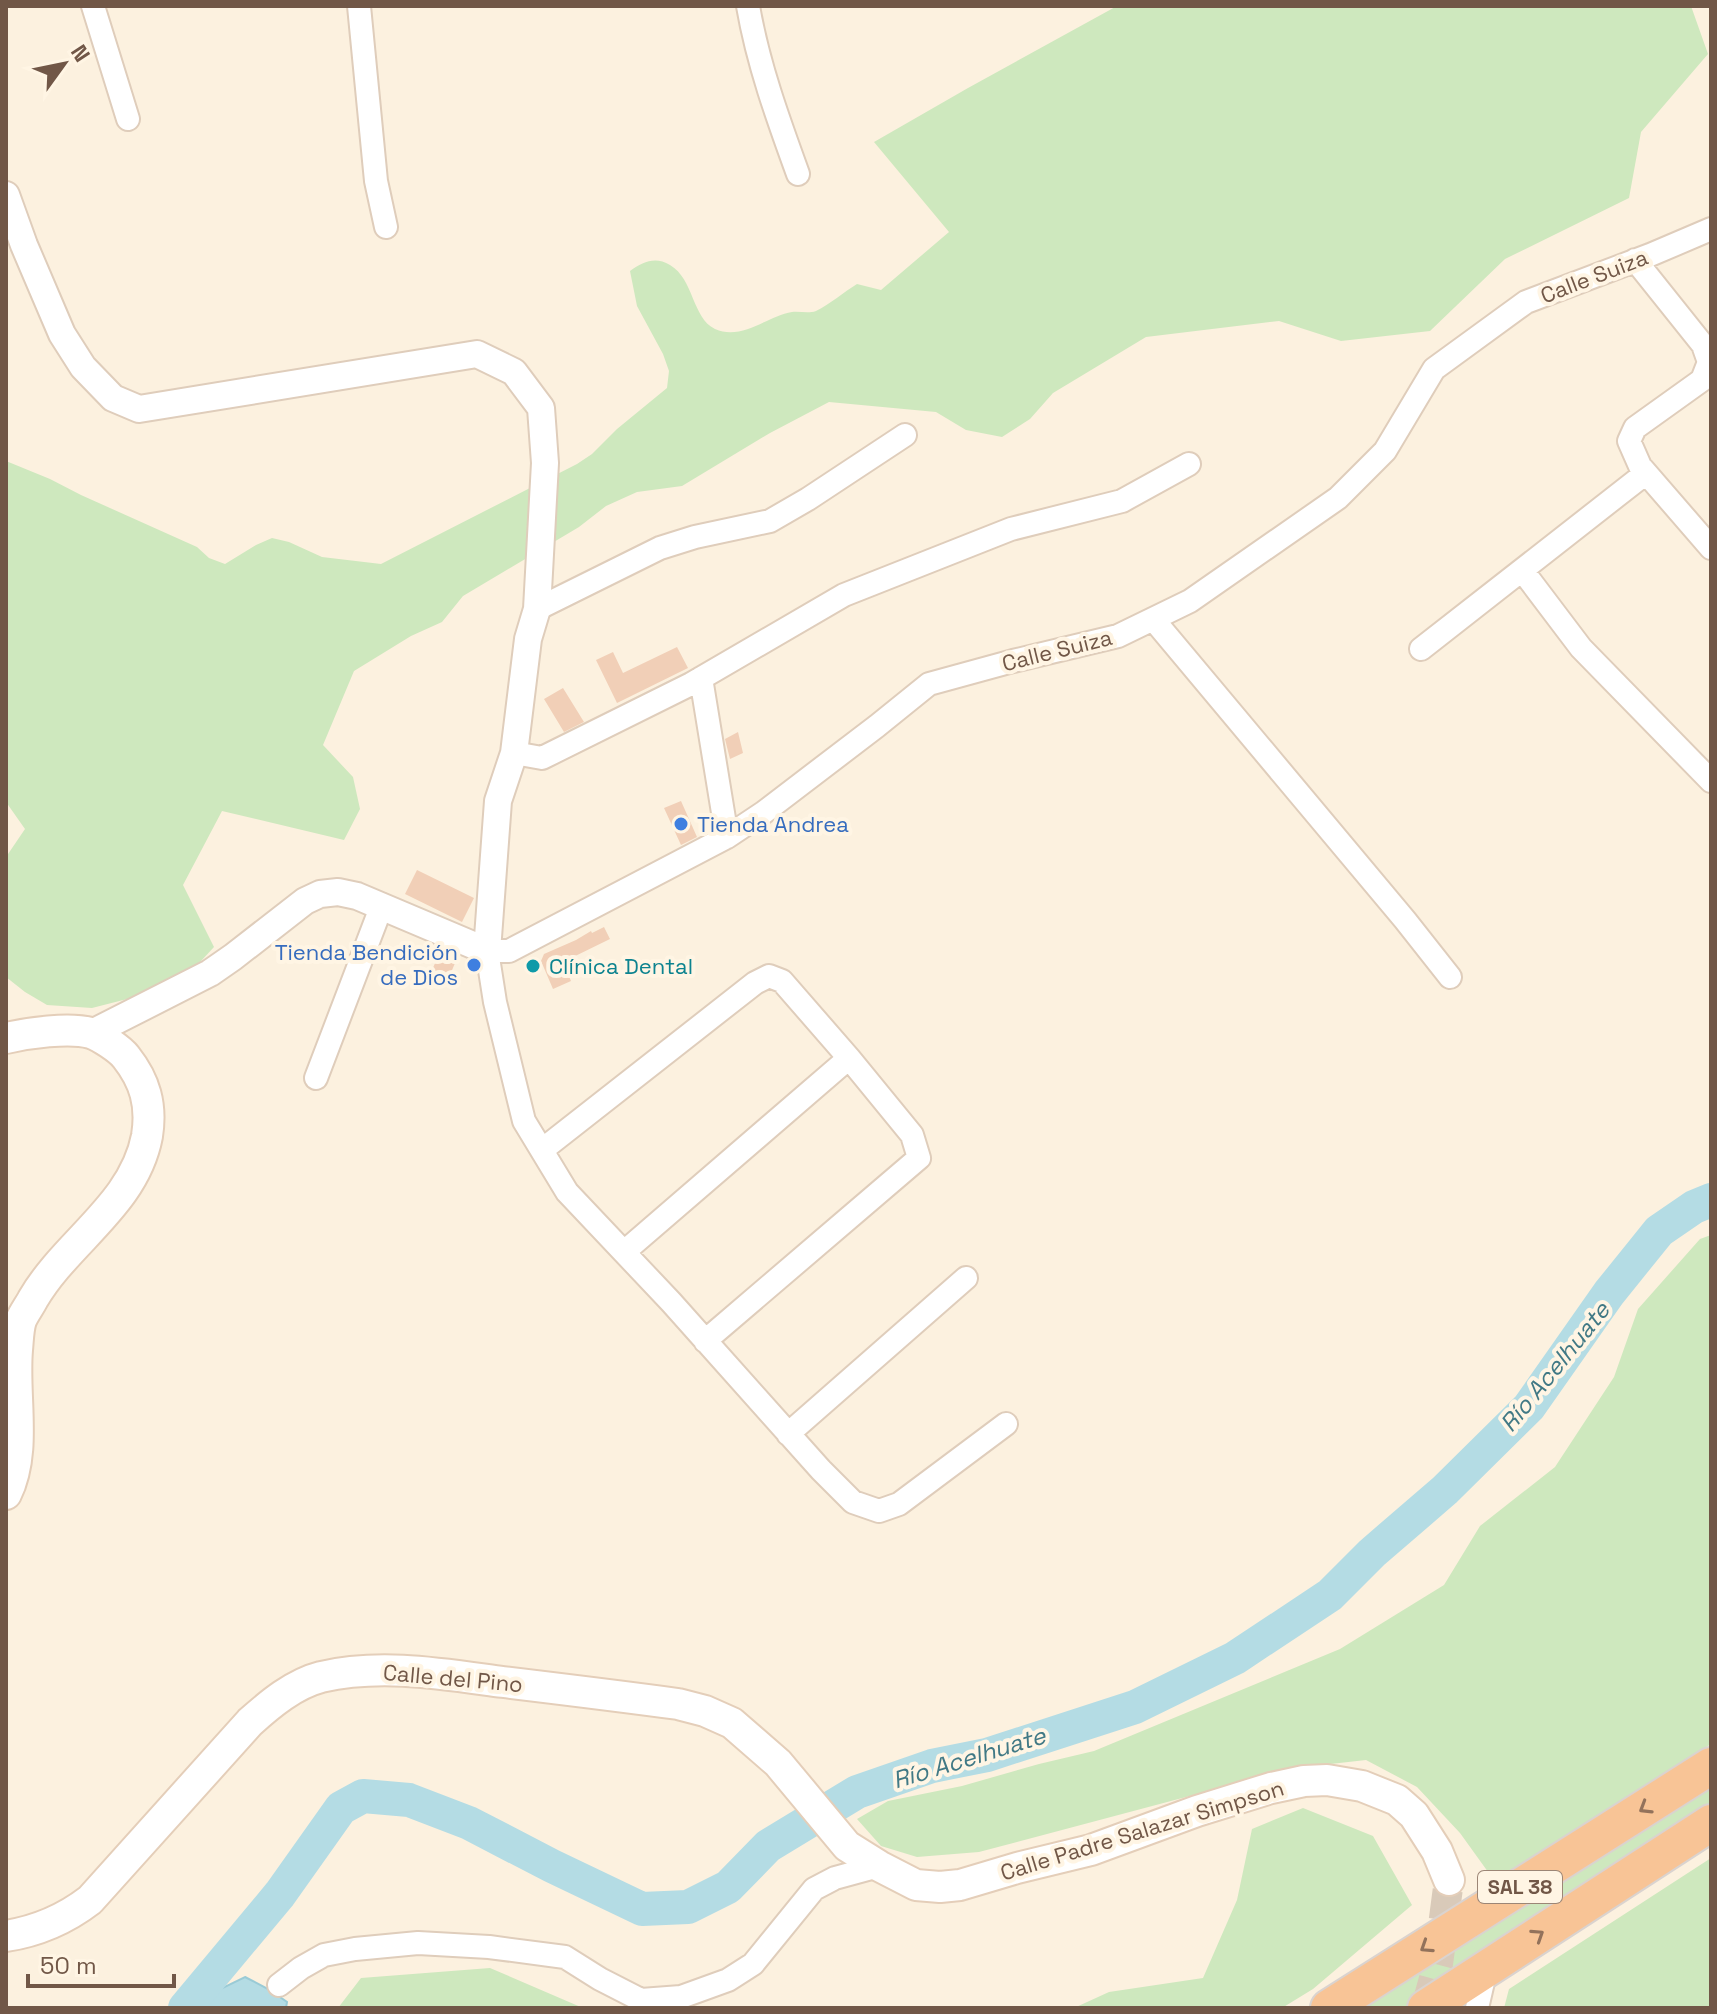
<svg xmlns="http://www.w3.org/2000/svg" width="1717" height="2014" viewBox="0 0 1717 2014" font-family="'Space Grotesk',sans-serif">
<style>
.green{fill:#cee8be}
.water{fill:#b4dce4;stroke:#9acbd6;stroke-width:2}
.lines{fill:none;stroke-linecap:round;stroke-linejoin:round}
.river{stroke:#b4dce4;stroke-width:34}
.building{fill:#f1cfb7}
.secondary-tunnel{stroke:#d9cab9;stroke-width:30;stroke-dasharray:30 15;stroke-linecap:butt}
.minor-casing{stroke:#dfcdbb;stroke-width:26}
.tertiary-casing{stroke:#dfcdbb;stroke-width:30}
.secondary-casing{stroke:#e4ceb9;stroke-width:34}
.trunk-casing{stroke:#dad3cf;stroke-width:40}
.minor{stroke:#fff;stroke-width:22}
.tertiary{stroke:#fff;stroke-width:26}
.secondary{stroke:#fff;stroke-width:30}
.trunk{stroke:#f8c496;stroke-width:36}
.oneway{stroke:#93725b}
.shop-dot{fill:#3f7fe0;stroke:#fff5e4;stroke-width:3}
.culture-dot{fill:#0f9aa8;stroke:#fff5e4;stroke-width:3}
.labels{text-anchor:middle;stroke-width:8;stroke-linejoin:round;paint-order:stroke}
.shield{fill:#fff5e4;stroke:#9c8676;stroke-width:2}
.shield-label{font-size:20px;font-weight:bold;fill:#715747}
.street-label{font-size:22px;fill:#715747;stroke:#fff5e4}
.shop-label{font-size:22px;fill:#366cbe;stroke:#fff5e4;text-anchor:start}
.culture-label{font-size:22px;fill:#0d838f;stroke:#fff5e4;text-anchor:start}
.water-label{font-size:24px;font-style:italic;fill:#417985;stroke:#fff5e4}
</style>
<rect width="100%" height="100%" fill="#fcf1df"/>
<path class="green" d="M 1117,6 L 1691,6 L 1708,54 L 1641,132 L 1629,198 L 1505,259 L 1430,331 L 1341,341 L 1279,321 L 1146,337 L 1053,393 L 1030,419 L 1002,437 L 966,430 L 936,412 L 829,402 L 770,433 L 682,486 L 637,492 L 606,506 L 579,527 L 463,596 L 442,622 L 411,636 L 354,671 L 323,745 L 353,777 L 360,809 L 344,840 L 222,811 L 183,885 L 214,947 L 201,961 L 167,984 L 135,997 L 92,1008 L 47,1005 L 25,992 L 6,977 L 6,857 L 25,829 L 6,802 L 6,461 L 50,479 L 81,495 L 197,547 L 209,558 L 225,564 L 256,545 L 272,538 L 289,542 L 322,557 L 381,564 L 577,464 L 592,454 L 617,429 L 667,388 L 669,371 L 663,354 L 637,306 L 630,271 C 643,262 655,256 670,265 C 694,279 692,318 715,329 C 742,341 767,316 792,312 C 800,311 808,314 816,311 C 830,304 844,292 857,284 L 881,290 L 949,232 L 874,142 L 968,88 Z
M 1711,1235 L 1711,1744 L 1496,1883 L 1460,1833 L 1417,1787 L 1366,1760 L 1295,1768 L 979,1852 L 917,1857 L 881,1846 L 857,1819 L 888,1801 L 962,1786 L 1039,1764 L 1094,1751 L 1340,1649 L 1444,1585 L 1480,1526 L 1555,1467 L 1614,1377 L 1638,1309 L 1700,1239 Z
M 1711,1779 L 1711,1811 L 1523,1935 L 1408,2008 L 1354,2008 Z
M 1303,1808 L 1373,1836 L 1412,1905 L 1313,1989 L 1282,2008 L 1074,2008 L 1109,1992 L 1203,1978 L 1237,1900 L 1252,1829 Z
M 1711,1858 L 1711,2008 L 1504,2008 L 1509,1989 Z
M 490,1968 L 583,2008 L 338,2008 L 361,1978 Z"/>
<path class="water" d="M 245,1977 L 270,1990 L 287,2002 L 286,2008 L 194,2008 L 210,1994 Z"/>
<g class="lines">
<path class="river" d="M 185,2008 L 280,1894 L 341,1808 L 363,1796 L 409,1800 L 469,1823 L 552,1866 L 642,1909 L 688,1907 L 728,1887 L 768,1846 L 857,1792 L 932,1766 L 987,1755 L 1135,1707 L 1235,1658 L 1330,1595 L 1372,1553 L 1445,1490 L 1529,1407 L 1609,1293 L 1659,1231 L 1694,1207 L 1711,1200"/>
</g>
<path class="building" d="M 677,647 L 688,668 L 617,703 L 596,660 L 613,652 L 623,673 Z
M 563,688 L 584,722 L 564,732 L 544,699 Z
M 738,732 L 743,753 L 730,759 L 725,739 Z
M 681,801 L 697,837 L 681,845 L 664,808 Z
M 417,870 L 474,898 L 462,922 L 405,894 Z
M 604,927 L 610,939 L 563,962 L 571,981 L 553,989 L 541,961 L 544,954 L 576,940 L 591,931 L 592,933 Z
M 441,949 L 458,956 L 447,982 L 430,975 Z"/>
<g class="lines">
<path class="secondary-tunnel" d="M 1426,2008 L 1438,1964 L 1449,1880"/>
<g class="minor-casing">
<path id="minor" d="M 93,6 L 128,119
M 359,6 L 376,181 L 386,227
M 748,6 C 758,64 778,119 798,174
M 1635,260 L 1703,345 L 1709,362 L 1702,380 L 1635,428 L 1629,441 L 1640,466 L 1711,548
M 1522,570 L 1581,648 L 1711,781
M 537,609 L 660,548 L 695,537 L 770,521 L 808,499 L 905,435
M 1153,619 L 1405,920 L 1450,977
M 1421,649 L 1646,473
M 701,678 L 727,837
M 514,753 L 542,758 L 691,684 L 844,595 L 1011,529 L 1122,501 L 1189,464
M 316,1078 L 382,905
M 542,1150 L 755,983 L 769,976 L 782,981 L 849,1058 L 912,1135 L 919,1158 L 705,1341
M 624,1252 L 849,1058
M 1006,1424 L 899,1504 L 879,1511 L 853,1502 L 821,1470 L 671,1302 L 567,1192 L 524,1121 L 495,1002 L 487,951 L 509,951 L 727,837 L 763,813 L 877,726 L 929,684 L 1013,661 L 1118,636 L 1190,601 L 1338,498 L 1385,451 L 1434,369 L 1526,302 L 1650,255 L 1711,229
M 788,1434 L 966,1278
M 279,1985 L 301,1968 L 324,1955 L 355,1949 L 418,1943 L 489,1947 L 565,1957 L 600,1979 L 641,2000 L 681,1997 L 728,1980 L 753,1964 L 814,1889 L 835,1878 L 879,1866
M 1477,2008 L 1486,1969"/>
</g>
<g class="tertiary-casing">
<path id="tertiary" d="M 6,195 L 24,245 L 62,334 L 83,367 L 113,398 L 139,409 L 477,354 L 514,372 L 541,408 L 545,463 L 537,609 L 528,639 L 514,753 L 498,801 L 487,951 L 357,896 L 338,892 L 320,894 L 305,901 L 233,957 L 210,973 L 92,1033"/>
</g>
<g class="secondary-casing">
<path id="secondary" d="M 6,1038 C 28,1033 69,1027 91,1033 C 100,1036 120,1049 126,1057 C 145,1081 152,1105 147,1136 C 134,1205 67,1241 33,1299 C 30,1305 24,1313 21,1320 C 18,1329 18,1340 17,1350 C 13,1397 27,1452 6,1494
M 6,1936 C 38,1931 64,1920 90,1900 L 250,1722 C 270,1704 294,1684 321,1677 C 381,1663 443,1674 503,1682 C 561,1689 619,1696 678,1704 L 705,1711 L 732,1723 L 778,1763 L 847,1846 L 879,1866 L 916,1885 L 940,1887 L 960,1885 L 1017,1868 L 1091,1850 L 1197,1811 L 1271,1788 L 1304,1781 L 1327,1780 L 1362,1786 L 1397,1800 L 1414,1815 L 1437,1851 L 1449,1880"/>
</g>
<g class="trunk-casing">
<path id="trunk" d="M 1329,2008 L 1711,1766
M 1426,2008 L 1711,1823"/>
</g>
<use href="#minor" class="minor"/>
<use href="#tertiary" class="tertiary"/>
<use href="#secondary" class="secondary"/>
<use href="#trunk" class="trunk"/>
</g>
<defs><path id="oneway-chevron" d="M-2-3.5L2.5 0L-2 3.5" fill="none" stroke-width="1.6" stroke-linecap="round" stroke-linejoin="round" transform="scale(2)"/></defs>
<g class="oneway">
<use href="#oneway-chevron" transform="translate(1645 1808) rotate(148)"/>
<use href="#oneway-chevron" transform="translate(1538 1935) rotate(-33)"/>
<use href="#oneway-chevron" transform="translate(1426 1947) rotate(147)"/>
</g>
<g class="shop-dot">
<circle cx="681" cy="824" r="8"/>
<circle cx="474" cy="965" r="8"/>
</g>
<circle class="culture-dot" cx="533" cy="966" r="8"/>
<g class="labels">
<rect class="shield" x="1478" y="1871" width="84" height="32" rx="6"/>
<g class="shield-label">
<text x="1520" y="1894">SAL 38</text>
</g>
<g class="street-label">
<text transform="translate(1594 276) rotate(-21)" y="8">Calle Suiza</text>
<text transform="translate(1057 650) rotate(-14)" y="8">Calle Suiza</text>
<text transform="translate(453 1678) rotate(5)" y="8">Calle del Pino</text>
<text transform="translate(1142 1830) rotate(-17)" y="8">Calle Padre Salazar Simpson</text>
</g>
<g class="shop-label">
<text x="697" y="832">Tienda Andrea</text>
<text x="458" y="960" text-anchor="end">Tienda Bendición<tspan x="458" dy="25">de Dios</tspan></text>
</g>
<g class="culture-label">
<text x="549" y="974">Clínica Dental</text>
</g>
<g class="water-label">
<text transform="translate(1555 1367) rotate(-51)" y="8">Río Acelhuate</text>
<text transform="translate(969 1758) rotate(-17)" y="8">Río Acelhuate</text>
</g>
</g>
<rect width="1717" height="2014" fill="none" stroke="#715747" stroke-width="16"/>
<g transform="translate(64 64) rotate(57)" stroke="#fff5e4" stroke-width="6" paint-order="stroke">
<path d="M0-6L14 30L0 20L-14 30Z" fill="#715747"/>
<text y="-12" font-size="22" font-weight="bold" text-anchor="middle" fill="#715747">N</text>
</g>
<path d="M28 1974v12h146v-12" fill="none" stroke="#715747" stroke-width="4"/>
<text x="40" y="1974" font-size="24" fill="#715747" stroke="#fff5e4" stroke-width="6" paint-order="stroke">50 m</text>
</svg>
